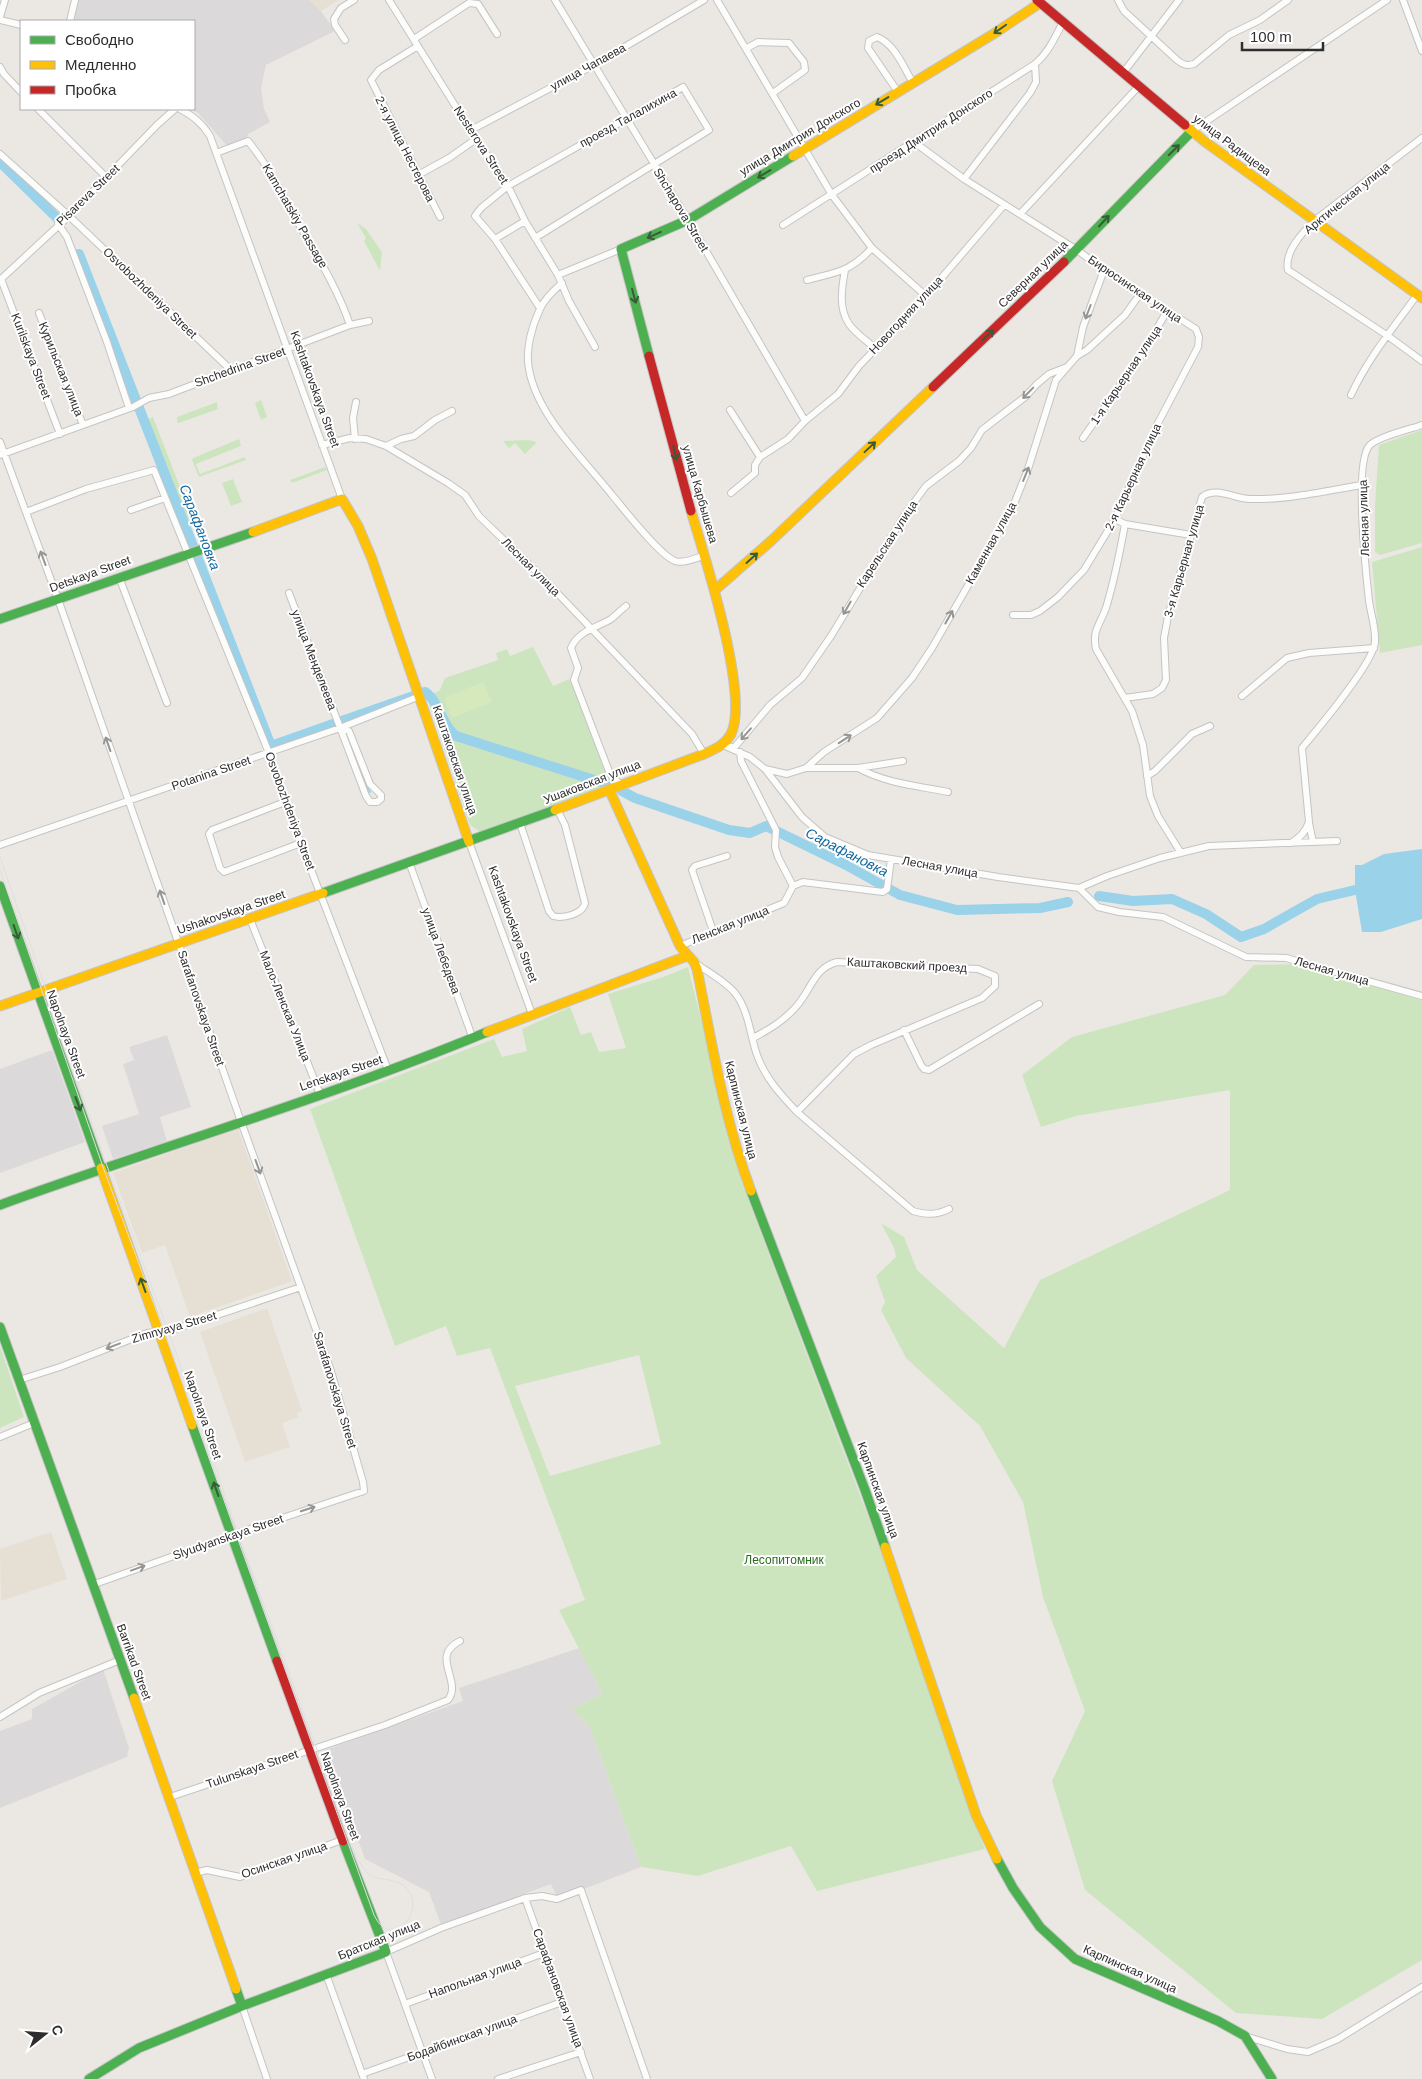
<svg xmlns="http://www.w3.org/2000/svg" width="1422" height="2079" viewBox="0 0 1422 2079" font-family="Arial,sans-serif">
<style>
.industrial{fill:#dcd9db}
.education{fill:#e5e0d3}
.green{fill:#cde5bf;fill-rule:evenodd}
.pitch{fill:#d6e9bc}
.water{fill:#9ad2ea}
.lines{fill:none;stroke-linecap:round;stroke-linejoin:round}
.stream{stroke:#9ad2ea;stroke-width:2}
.river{stroke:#9ad2ea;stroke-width:10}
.street-casing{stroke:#c5c4c4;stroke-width:8}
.fast-casing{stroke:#c5c4c4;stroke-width:11}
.slow-casing{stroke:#c5c4c4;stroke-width:11}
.jam-casing{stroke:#c5c4c4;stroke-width:11}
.street{stroke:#fcfcfb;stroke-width:6}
.fast{stroke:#4caf50;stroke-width:9}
.slow{stroke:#ffc107;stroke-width:9}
.jam{stroke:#c62828;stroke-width:9}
.tram{stroke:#dfdfe0;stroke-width:1}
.oneway{stroke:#385b3a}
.oneway2{stroke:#959594}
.labels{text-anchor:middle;stroke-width:4;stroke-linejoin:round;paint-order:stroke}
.street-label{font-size:12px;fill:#2e2e2e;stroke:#fff}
.park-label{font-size:12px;fill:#2a6c1d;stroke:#fff}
.water-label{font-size:14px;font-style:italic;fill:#11689f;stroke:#fff}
</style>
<rect width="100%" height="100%" fill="#ebe8e4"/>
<path class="industrial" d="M 78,0 L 309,0 L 321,11 L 335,31 L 266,65 L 261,88 L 264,109 L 270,122 L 248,134 L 247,138 L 228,147 L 198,113 L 191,109 L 194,109 L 194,21 L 75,21 L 75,7 Z
M 167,1035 L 191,1107 L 160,1117 L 167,1141 L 113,1159 L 102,1126 L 139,1114 L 123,1064 L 134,1060 L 129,1047 Z
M 52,1050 L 85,1142 L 0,1173 L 0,1069 Z
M 579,1648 L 602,1693 L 572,1710 L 589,1725 L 641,1867 L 558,1899 L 551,1884 L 441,1925 L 429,1892 L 365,1859 L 325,1750 L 463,1701 L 459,1688 Z
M 103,1669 L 129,1748 L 127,1757 L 0,1808 L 0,1731 L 32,1719 L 32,1709 Z"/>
<path class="education" d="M 309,0 L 339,0 L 321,11 Z
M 238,1129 L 292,1281 L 190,1317 L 165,1245 L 142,1253 L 113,1173 Z
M 267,1308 L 302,1411 L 297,1413 L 299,1417 L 282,1423 L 290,1447 L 245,1462 L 200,1332 Z
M 51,1532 L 67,1579 L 1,1601 L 0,1549 Z"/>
<path class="green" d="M 357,223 L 366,229 L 382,252 L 380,271 L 364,241 L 366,238 Z
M 261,400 L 267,417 L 261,420 L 255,403 Z
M 217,402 L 218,409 L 179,423 L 177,422 L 177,417 Z
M 153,417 L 192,518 L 184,521 L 144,421 Z
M 1422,430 L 1422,543 L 1380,555 L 1375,552 L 1375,504 L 1379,445 Z
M 239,439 L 241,446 L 196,464 L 200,474 L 245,457 L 246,460 L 199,477 L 192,460 L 193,458 Z
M 528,440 L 537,442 L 525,454 L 515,443 L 509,448 L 503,441 Z
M 325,467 L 327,470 L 292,483 L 290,480 Z
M 233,479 L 242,502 L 231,506 L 222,483 Z
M 1422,547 L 1422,645 L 1380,653 L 1372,562 Z
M 533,647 L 553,686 L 569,679 L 595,736 L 604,766 L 613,782 L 482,833 L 470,825 L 427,698 L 440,690 L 445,678 L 498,660 L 496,653 L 507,649 L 510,656 Z
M 1298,964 L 1422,1000 L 1422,1960 L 1322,2019 L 1236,2013 L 1085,1890 L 1052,1781 L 1085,1711 L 1043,1597 L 1023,1502 L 980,1426 L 906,1358 L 881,1310 L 885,1302 L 876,1276 L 896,1257 L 894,1248 L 881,1223 L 904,1237 L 917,1270 L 1004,1348 L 1040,1280 L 1230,1190 L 1230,1090 L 1076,1116 L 1041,1127 L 1022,1075 L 1072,1037 L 1225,995 L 1254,965 Z
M 688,967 L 742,1183 L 892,1580 L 963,1791 L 985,1849 L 817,1891 L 791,1846 L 698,1876 L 641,1867 L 589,1725 L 572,1710 L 602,1693 L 559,1610 L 585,1600 L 490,1348 L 457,1356 L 446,1326 L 395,1346 L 310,1109 L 494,1039 L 502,1057 L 527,1051 L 522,1029 L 570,1007 L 581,1035 L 591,1032 L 599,1052 L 626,1048 L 608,994 L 663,977 ZM 639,1355 L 661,1444 L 550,1476 L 515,1386 Z
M 0,1346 L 24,1417 L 0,1428 Z"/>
<path class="pitch" d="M 483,682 L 492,702 L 452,718 L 444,698 Z"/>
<path class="water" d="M 1422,849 L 1422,919 L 1381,932 L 1362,932 L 1355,890 L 1355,865 L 1362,865 L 1384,854 Z"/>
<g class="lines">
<path class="stream" d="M 345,733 L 358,765
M 364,783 L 370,792"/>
<path class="river" d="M 0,162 L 58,219
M 79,254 L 271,746 L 336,723
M 339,722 L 425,692 C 440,702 441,725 456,736 L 613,786
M 622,791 L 635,798 L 729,830 L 750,833 L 766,826 L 846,865 L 900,895 L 957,910 L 1040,908 L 1068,902
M 1099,896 L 1133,901 L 1172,899 L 1206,914 L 1241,937 L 1264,929 L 1317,899 L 1355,890"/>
<g class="street-casing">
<path id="street" d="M 389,0 L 476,139 L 508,186 L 525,221 L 558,275 L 569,301 L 595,347
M 555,0 L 688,220 L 805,421
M 717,0 L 832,195 L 872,248 L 926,296
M 1118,0 L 1124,11 L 1177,60 C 1183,65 1187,66 1194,64 L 1229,35 L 1260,20 L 1288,0
M 1403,0 L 1422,51
M 0,17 L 5,0
M 0,20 L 21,25
M 70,21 L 75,0
M 414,39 L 469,3 L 478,4 L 497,34
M 345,40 L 335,25 L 334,19 L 341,8 L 354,0
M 418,46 L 379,70 L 371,80 L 440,217
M 747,48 L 758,42 L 789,43 L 804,62 L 805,70 L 773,93
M 0,67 L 4,74 L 21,92
M 1123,73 L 1179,0
M 898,92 L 868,48 L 869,41 L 877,37 C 895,44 904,68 913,83
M 38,109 L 106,177
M 180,109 C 193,116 202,123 210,136 L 342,499
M 471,130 L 594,65 L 704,0
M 1192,131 L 1387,0
M 1422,138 L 1314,221 C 1302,233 1284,252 1288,270 L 1388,336 L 1422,361
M 914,142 L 964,179
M 216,153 L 248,141 C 269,167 284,197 300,226 C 319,259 338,290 350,325
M 0,154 L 69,216 L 232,371
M 418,175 L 449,158 L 476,139
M 1020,214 L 1139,86
M 58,224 L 67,237 L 107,342 L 129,408
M 783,225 L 1035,64 C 1049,52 1055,37 1063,22
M 535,238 L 709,130 L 683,87 L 508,186 L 481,208 L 475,216 L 495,239 L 540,308
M 495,239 L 525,221
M 845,270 C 842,287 838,308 849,324 C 855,333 867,341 876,349
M 558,275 L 621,249
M 1,279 L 60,434
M 0,280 L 69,216 L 157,125 L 175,109
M 807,280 C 837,272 850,272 872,248
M 562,283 C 554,290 544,300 540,309 C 532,326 525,350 529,369 C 537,416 583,458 612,495 C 624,509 659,555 675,561 C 683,564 697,558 705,555
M 39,313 L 83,425
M 1077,356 L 1083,327 L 1104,270
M 1351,395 C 1368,358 1394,327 1417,295
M 730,410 L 760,457
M 1083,438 L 1144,351 L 1167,311
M 355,439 L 353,418 L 356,402
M 0,442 L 58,599 L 239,1116 L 331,1371 L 363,1482 L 364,1491 L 264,1524 L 92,1585
M 322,445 L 350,438 L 366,439 L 386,446 L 448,483 L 465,495 L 479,516 L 542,577 L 692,734 L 704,754
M 386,446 L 401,439 L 414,436 L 435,420 L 452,411
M 0,455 L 133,407 L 149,398 L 169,394 L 350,325 L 369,321
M 731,493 L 755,473 L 755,465 L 760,457 L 788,439 L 805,421 L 838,394 L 859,366 L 926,296 L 1004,205
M 131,510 L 165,498
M 26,512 L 86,489 L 154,470 L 269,753 L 285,802 L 388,1070
M 1115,519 L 1125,524 L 1191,535
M 1125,524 C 1120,552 1114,581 1106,608 C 1100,625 1092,630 1096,649 L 1132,711 L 1143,745 L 1150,796 L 1158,816 L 1181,853
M 119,577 L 167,703
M 289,593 L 366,796 L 370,802 L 377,802 L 381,799 L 381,795 L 370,784 L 349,731 L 340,728
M 1013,615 L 1031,615 L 1040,611 L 1058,597 L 1084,570 L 1115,519 L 1157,425 L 1198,347 L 1199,337 L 1196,329 L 1104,270 L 1077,250 L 964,179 L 1030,93 L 1036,82 L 1035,64
M 1242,696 L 1287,658 L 1309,653 L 1374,648
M 1125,698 L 1153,694 L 1162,688 L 1166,680 L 1164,638 L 1168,616 L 1202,497 C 1216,486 1235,499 1250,499 C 1288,500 1325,491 1362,485
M 723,745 L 750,757 L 765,769 L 802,817 L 825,837 L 868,855 L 998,877 L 1079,888 L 1098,907 L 1119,912 L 1163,917 L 1246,957 L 1286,958 L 1422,996
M 731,747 L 733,749 L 770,705 L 802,678 L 831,636 L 904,516 L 926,486 L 959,461 L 971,448 L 982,430 L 1025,397 L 1037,384 L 1049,374 L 1067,367
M 740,752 L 741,761 L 776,830 L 775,847 L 778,857 L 793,886
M 806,768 L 824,752 L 877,718 L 912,678 L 932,648 L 1012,509 L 1028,469 L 1056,380 L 1077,356 L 1087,350 L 1125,315 L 1140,294
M 858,768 C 885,783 918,786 948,792
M 765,769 L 787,774 L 806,768 L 858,768 L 903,761
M 1147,776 L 1155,771 L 1192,734 L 1210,726
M 621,785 L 610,774 L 574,680 L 578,668 L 571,648 C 578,631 596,628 611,619 C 616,615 621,610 626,606
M 285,802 L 212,830 L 209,834 L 220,868 L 224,872 L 301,843
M 520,823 L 549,911 L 553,916 C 563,919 583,914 585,903 L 565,825 L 557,809
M 1309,823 L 1313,842
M 469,842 L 532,1014
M 1291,843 C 1300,837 1305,833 1309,822 L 1302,748 C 1317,730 1374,662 1375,642 C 1376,629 1371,614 1369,601 C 1366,573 1354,465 1369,446 C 1376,437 1411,429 1422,425
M 0,845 L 340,728 L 420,696
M 409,862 L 473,1039
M 1079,888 L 1107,876 L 1160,858 L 1209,846 L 1337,841
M 250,919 L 320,1094
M 713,931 L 692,870 L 695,866 L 727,856
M 680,946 L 784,903 L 793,886 L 803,882 L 883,892 L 887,889 L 891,859
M 695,963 C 708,972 725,981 735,993 C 749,1011 750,1035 757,1055 C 765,1078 781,1095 797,1112 L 913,1211 C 927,1215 937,1215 949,1209
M 904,1030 L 921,1065 L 924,1069 L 929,1070 L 1039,1004
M 753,1038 C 768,1030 782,1022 794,1009 C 811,992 813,968 837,962 L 978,969 L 995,976 L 995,986 L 982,998 L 871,1045 L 854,1054 L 797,1112
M 19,1380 L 60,1367 L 147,1333 L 172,1330 L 301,1287
M 0,1437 L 34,1423
M 0,1717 L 39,1693 L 120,1660
M 170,1797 L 385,1725 L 448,1700 C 463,1681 429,1656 460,1641
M 195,1873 L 207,1870 L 240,1877 L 342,1840
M 525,1898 L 590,2079
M 326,1974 L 364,2079
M 405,2004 L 544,1953
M 242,2006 L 267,2079
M 1245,2036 L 1287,2049 L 1308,2052 L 1338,2039 L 1422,1987
M 362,2074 L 562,2002
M 432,2079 L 386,1952 L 441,1928 L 525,1898 L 542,1896 L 557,1899 L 581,1890 L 647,2079
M 498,2079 L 581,2052"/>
</g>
<g class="fast-casing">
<path id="fast" d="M 1064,262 L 1192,131
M 649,356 L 621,249 L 688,220 L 793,156
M 0,619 L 253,532
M 0,886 L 101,1168
M 323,893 L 555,810
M 751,1191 L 865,1490 L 885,1547
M 0,1205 C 162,1146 328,1098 487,1032
M 0,1327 L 134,1698
M 192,1425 L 277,1661
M 997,1859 L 1013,1888 L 1040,1927 L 1075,1959 L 1218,2021 L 1245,2036 L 1272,2079
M 242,2006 L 386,1952 L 343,1841
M 89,2079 L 139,2048 L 242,2006 L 236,1989"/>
</g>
<g class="slow-casing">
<path id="slow" d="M 1185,125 L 1204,141 L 1422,298
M 793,156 L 995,33 L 1040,3
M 253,532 L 342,499 L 358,526 L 372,559 L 469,842
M 715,590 L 771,541 L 933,387
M 609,789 L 680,946 L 694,962 L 697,969 C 712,1044 724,1119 751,1191
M 555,810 L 704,754 C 715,749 725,745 731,734 C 750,695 704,555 691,511
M 0,1006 L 323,893
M 487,1032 L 687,956
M 101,1168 L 192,1425
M 885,1547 L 976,1815 L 997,1859
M 134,1698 L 236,1989"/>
</g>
<g class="jam-casing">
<path id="jam" d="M 1037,0 L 1185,125
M 649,356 L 691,511
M 933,387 L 1064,262
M 277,1661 L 343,1841"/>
</g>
<use href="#street" class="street"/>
<use href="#fast" class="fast"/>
<use href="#slow" class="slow"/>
<use href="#jam" class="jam"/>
<path class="tram" d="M 0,857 L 107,1166 L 173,1344 L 238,1533 L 357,1859 L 369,1875 C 380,1881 393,1878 403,1885 C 431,1905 393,1955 374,1915 L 236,1534 L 164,1331 L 103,1167 L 0,870"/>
</g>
<defs><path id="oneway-shaft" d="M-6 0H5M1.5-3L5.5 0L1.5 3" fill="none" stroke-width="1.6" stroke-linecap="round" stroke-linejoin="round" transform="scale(1.25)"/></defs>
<g class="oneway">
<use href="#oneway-shaft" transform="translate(1000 29) rotate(145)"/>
<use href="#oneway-shaft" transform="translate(882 101) rotate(149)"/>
<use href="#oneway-shaft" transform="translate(1174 150) rotate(-45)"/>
<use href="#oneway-shaft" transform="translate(764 174) rotate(149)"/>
<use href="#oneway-shaft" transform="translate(1104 221) rotate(-47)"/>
<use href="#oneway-shaft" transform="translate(654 235) rotate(156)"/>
<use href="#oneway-shaft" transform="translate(634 296) rotate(75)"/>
<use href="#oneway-shaft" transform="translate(988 335) rotate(-44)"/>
<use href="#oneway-shaft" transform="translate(870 447) rotate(-43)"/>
<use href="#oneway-shaft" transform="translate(675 453) rotate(76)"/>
<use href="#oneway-shaft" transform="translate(752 558) rotate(-42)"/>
<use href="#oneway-shaft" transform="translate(16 932) rotate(71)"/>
<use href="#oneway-shaft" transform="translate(78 1104) rotate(70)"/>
<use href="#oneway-shaft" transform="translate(143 1285) rotate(-110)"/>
<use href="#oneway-shaft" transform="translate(216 1489) rotate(-109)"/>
</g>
<g class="oneway2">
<use href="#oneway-shaft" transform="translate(1088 312) rotate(111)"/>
<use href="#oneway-shaft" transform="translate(1028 393) rotate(134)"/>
<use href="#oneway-shaft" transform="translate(1026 474) rotate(-68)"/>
<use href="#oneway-shaft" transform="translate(43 558) rotate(-110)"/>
<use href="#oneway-shaft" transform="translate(847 608) rotate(120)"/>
<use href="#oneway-shaft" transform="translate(949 617) rotate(-61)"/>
<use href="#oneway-shaft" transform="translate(746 734) rotate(131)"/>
<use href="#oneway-shaft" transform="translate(845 739) rotate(-33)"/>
<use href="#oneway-shaft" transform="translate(108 744) rotate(-109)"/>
<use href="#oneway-shaft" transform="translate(162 897) rotate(-109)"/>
<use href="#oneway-shaft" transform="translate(258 1167) rotate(70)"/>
<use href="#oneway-shaft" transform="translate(113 1346) rotate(159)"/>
<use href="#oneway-shaft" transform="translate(308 1509) rotate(-18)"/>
<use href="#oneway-shaft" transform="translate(138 1568) rotate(-20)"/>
</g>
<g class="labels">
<g class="street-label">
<text transform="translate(588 67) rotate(-29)" y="4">улица Чапаева</text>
<text transform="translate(628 118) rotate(-29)" y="4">проезд Талалихина</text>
<text transform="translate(931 131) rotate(-33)" y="4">проезд Дмитрия Донского</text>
<text transform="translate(800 137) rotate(-31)" y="4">улица Дмитрия Донского</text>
<text transform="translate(481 145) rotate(57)" y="4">Nesterova Street</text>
<text transform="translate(1232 145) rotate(37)" y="4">улица Радищева</text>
<text transform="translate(405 149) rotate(63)" y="4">2-я улица Нестерова</text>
<text transform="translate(88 195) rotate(-44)" y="4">Pisareva Street</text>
<text transform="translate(1347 198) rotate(-39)" y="4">Арктическая улица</text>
<text transform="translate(681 210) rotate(59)" y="4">Shchapova Street</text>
<text transform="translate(295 216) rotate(60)" y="4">Kamchatskiy Passage</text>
<text transform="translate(1033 274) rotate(-44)" y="4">Северная улица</text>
<text transform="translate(1135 289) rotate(34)" y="4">Бирюсинская улица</text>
<text transform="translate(150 293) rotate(44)" y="4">Osvobozhdeniya Street</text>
<text transform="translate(906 315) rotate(-47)" y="4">Новогодняя улица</text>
<text transform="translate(31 356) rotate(69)" y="4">Kurilskaya Street</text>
<text transform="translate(240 367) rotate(-20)" y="4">Shchedrina Street</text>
<text transform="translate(61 369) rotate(68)" y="4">Курильская улица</text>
<text transform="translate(1126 375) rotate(-56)" y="4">1-я Карьерная улица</text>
<text transform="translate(315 389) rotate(70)" y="4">Kashtakovskaya Street</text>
<text transform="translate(1133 477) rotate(-65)" y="4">2-я Карьерная улица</text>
<text transform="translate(700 494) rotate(74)" y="4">улица Карбышева</text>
<text transform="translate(1364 518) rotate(-92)" y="4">Лесная улица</text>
<text transform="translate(991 543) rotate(-61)" y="4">Каменная улица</text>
<text transform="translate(887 544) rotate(-57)" y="4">Карельская улица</text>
<text transform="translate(1184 561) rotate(-74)" y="4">3-я Карьерная улица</text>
<text transform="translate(531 567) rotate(45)" y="4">Лесная улица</text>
<text transform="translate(90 574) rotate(-20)" y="4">Detskaya Street</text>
<text transform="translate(314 660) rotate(69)" y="4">улица Менделеева</text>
<text transform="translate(455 760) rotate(71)" y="4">Каштаковская улица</text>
<text transform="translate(211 773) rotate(-19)" y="4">Potanina Street</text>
<text transform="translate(592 782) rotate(-21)" y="4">Ушаковская улица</text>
<text transform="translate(290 811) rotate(70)" y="4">Osvobozhdeniya Street</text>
<text transform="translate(940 867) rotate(10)" y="4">Лесная улица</text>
<text transform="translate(231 912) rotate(-19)" y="4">Ushakovskaya Street</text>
<text transform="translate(513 924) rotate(70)" y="4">Kashtakovskaya Street</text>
<text transform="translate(730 925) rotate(-22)" y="4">Ленская улица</text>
<text transform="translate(441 951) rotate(70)" y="4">улица Лебедева</text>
<text transform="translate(907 965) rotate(3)" y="4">Каштаковский проезд</text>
<text transform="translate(1332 971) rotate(16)" y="4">Лесная улица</text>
<text transform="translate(285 1006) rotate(68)" y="4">Мало-Ленская Улица</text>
<text transform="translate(201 1008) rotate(71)" y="4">Sarafanovskaya Street</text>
<text transform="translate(66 1034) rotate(70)" y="4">Napolnaya Street</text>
<text transform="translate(341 1073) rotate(-19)" y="4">Lenskaya Street</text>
<text transform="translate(741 1110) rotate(76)" y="4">Карпинская улица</text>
<text transform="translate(174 1327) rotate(-16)" y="4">Zimnyaya Street</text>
<text transform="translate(335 1390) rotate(73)" y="4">Sarafanovskaya Street</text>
<text transform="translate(203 1415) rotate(71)" y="4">Napolnaya Street</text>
<text transform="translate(878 1490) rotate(70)" y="4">Карпинская улица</text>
<text transform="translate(228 1537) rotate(-19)" y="4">Slyudyanskaya Street</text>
<text transform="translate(134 1662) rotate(70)" y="4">Barrikad Street</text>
<text transform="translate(252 1769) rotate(-19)" y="4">Tulunskaya Street</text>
<text transform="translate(340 1796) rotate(70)" y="4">Napolnaya Street</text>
<text transform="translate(284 1860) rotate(-19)" y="4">Осинская улица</text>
<text transform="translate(379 1940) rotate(-22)" y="4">Братская улица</text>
<text transform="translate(1130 1969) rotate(24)" y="4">Карпинская улица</text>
<text transform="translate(475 1978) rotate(-20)" y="4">Напольная улица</text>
<text transform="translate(558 1988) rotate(70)" y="4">Сарафановская улица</text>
<text transform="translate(462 2038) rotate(-20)" y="4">Бодайбинская улица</text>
</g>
<g class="park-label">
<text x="784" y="1564">Лесопитомник</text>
</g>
<g class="water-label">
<text transform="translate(200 527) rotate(69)" y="5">Сарафановка</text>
<text transform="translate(847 852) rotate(27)" y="5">Сарафановка</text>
</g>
</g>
<rect x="20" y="20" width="175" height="90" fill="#ffffff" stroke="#ababab"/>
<rect x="30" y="36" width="25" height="8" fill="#4caf50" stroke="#ababab"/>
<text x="65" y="45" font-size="15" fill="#2e2e2e">Свободно</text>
<rect x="30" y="61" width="25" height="8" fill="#ffc107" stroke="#ababab"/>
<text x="65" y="70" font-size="15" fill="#2e2e2e">Медленно</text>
<rect x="30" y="86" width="25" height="8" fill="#c62828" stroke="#ababab"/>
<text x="65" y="95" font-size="15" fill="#2e2e2e">Пробка</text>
<g transform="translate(45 2034) rotate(73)" stroke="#ffffff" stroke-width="4" paint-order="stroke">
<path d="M0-4L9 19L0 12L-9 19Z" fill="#2e2e2e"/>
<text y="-8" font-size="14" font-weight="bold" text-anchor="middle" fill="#2e2e2e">С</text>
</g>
<path d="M1242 42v8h81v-8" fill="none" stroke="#2e2e2e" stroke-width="2.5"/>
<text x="1250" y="42" font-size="15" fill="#2e2e2e" stroke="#ffffff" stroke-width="4" paint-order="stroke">100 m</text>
</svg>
